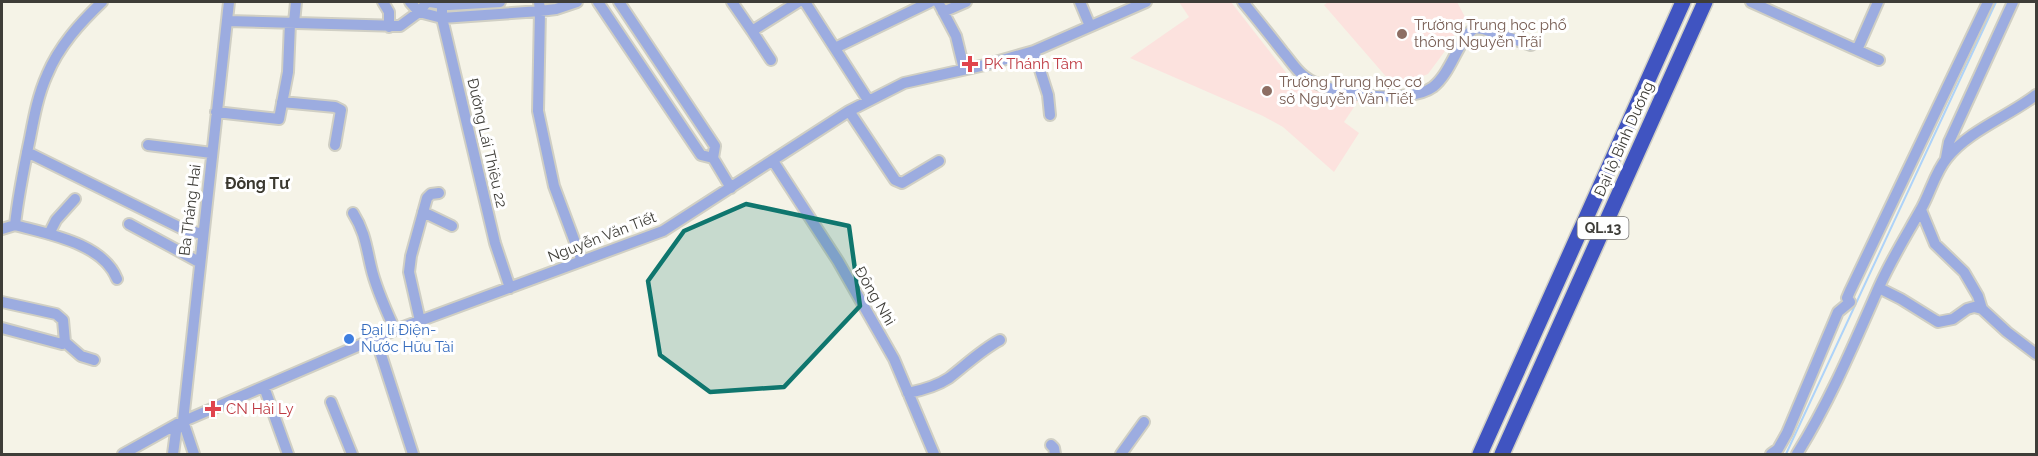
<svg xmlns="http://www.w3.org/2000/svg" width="2038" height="456" viewBox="0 0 2038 456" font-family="Raleway,sans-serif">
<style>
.education{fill:#fce2de}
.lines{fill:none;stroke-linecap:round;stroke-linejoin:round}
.stream{stroke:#aed3f9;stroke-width:2}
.minor-casing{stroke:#d0cfc4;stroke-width:14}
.highway-casing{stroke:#d0cfc4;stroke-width:18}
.minor{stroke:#9cace0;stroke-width:10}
.highway{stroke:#4054c1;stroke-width:15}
.marked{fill:#0f766e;fill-opacity:0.2;stroke:#0f766e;stroke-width:4.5;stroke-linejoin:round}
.education-dot{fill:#8d6e63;stroke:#fff;stroke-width:2}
.health-dot{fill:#e0444e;stroke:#fff;stroke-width:2}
.shop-dot{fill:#3f7fe0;stroke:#fff;stroke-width:2}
.labels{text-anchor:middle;stroke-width:6;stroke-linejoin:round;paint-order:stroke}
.shield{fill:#fff;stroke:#787774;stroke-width:1.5}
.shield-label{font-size:14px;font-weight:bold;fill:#3e3d38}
.education-label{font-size:15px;fill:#785e54;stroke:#fff;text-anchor:start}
.health-label{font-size:15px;fill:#be3a42;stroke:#fff;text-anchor:start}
.street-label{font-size:15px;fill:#3e3d38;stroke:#fff}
.shop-label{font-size:15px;fill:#366cbe;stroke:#fff;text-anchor:start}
.neighbourhood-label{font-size:16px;font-weight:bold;fill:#3a382f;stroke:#fff}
</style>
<rect width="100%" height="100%" fill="#f5f3e7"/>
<path class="education" d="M 1179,2 L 1231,2 L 1295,84 L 1360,98 L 1344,122 L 1359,133 L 1334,172 L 1283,127 L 1263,116 L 1130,58 L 1189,17 Z
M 1328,2 L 1457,2 L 1465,17 L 1445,51 L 1428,74 L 1395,87 L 1324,5 Z"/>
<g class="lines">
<path class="stream" d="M 1786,454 L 1996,2"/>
<g class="minor-casing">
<path id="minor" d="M 383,2 L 389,12 L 389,27
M 410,2 L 419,12 L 442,18 L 540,11 L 556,9 L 577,2
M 430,2 L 449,5 L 500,2
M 539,2 L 540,11 L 538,111 L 554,186 L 582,261
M 598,2 L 701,155 L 713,158
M 619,2 L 715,146 L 713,158 L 731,188
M 732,2 L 752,31 L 798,2
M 805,2 L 868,100
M 938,2 L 956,36 L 964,69
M 1080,2 L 1090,26
M 1243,2 C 1256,18 1270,35 1283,52 C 1290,60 1296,70 1304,76 C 1326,95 1409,105 1433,87 C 1452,72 1458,39 1475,28 L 1483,29 L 1531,45
M 1751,2 L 1879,60
M 442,4 L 442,18 L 495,243 L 510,288
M 943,12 L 966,2
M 227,21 L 400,26 L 419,12 L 427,2
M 294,23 L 296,2
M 752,31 L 771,60
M 835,48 L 930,2
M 1857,50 L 1878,2
M 1034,51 L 1048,95 L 1050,115
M 282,102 L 335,107 L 341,110 L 335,145
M 849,111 L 895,180 L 902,183 L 939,161
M 216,112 L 279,119 L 288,72 L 290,23
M 148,145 L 212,153
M 27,152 L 185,230 L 203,234
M 1946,158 L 1949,142 L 2013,2
M 773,161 L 838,261 L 894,359 L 934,454
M 1921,210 L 1935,244 L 1964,272 L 1978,296 L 1982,309
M 423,212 L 452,226
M 353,213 C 365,232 366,246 371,267 C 376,289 386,310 395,330
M 129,224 L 199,262
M 15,225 C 48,234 103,243 117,279
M 2,229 L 15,225 C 18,196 24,167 30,138 C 34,117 38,95 47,75 C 59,46 80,23 102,2
M 49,234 L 56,220 L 75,199
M 1879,288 L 1901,299 L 1938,322 L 1953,319 L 1967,309 L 1974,307 L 1982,309 L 2007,332 L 2036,354
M 2,302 L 56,314 L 63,320 L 65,342 L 81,356 L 94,360
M 1850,302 L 1847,298 L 1850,291 L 1988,2
M 420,321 L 409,272 L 411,256 L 427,198 L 431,194 L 439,193
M 2,328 L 62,344 L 65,342
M 376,339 L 413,454
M 264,387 L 288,454
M 908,393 C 923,390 937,386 949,378 C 966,365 981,350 1000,340
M 331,402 L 352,454
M 1051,445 L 1054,448 L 1055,454
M 123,454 L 177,424 L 395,330 L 663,231 L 849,111 L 904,83 L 985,65 L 1034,51 L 1146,2
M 173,454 L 177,424
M 194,454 L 183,421 L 229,2
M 1121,454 L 1144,422
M 1771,454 L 1778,449 L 1787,433 L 1838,312 L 1850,302
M 1797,454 C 1830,401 1854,344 1879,287 C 1891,260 1906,236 1920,211 C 1930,194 1935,172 1947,158 C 1968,131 2009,116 2036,95"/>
</g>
<g class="highway-casing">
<path id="highway" d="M 1480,454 L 1683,2
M 1502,454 L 1705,2"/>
</g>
<use href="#minor" class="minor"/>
<use href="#highway" class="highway"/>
</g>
<path class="marked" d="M 746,204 L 849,226 L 860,306 L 784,387 L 710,392 L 660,355 L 648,281 L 684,231 Z"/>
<g class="education-dot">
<circle cx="1402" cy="34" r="6"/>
<circle cx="1267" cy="91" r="6"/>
</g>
<g class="health-dot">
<path d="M967 55h6v6h6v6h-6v6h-6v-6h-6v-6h6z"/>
<path d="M210 400h6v6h6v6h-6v6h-6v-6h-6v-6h6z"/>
</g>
<circle class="shop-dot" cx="349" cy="339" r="6"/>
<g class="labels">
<rect class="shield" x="1577.5" y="217" width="51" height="22" rx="4.5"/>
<g class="shield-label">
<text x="1603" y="233">QL.13</text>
</g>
<g class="education-label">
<text x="1414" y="30">Trường Trung học phổ<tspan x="1414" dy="17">thông Nguyễn Trãi</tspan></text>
<text x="1279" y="87">Trường Trung học cơ<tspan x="1279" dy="17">sở Nguyễn Văn Tiết</tspan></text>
</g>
<g class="health-label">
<text x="984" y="69">PK Thánh Tâm</text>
<text x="226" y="414">CN Hải Ly</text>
</g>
<g class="street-label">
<text transform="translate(1624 139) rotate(-66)" y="5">Đại lộ Bình Dương</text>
<text transform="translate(487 143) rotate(77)" y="5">Đường Lái Thiêu 22</text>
<text transform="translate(190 210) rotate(-83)" y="5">Ba Tháng Hai</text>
<text transform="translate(602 237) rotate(-21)" y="5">Nguyễn Văn Tiết</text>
<text transform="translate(875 296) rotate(60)" y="5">Đông Nhì</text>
</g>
<g class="shop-label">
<text x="361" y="335">Đại lí Điện-<tspan x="361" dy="17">Nước Hữu Tài</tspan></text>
</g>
<g class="neighbourhood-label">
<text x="257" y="189">Đông Tư</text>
</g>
</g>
<rect width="2038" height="456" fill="none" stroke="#3e3d38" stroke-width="6"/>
</svg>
